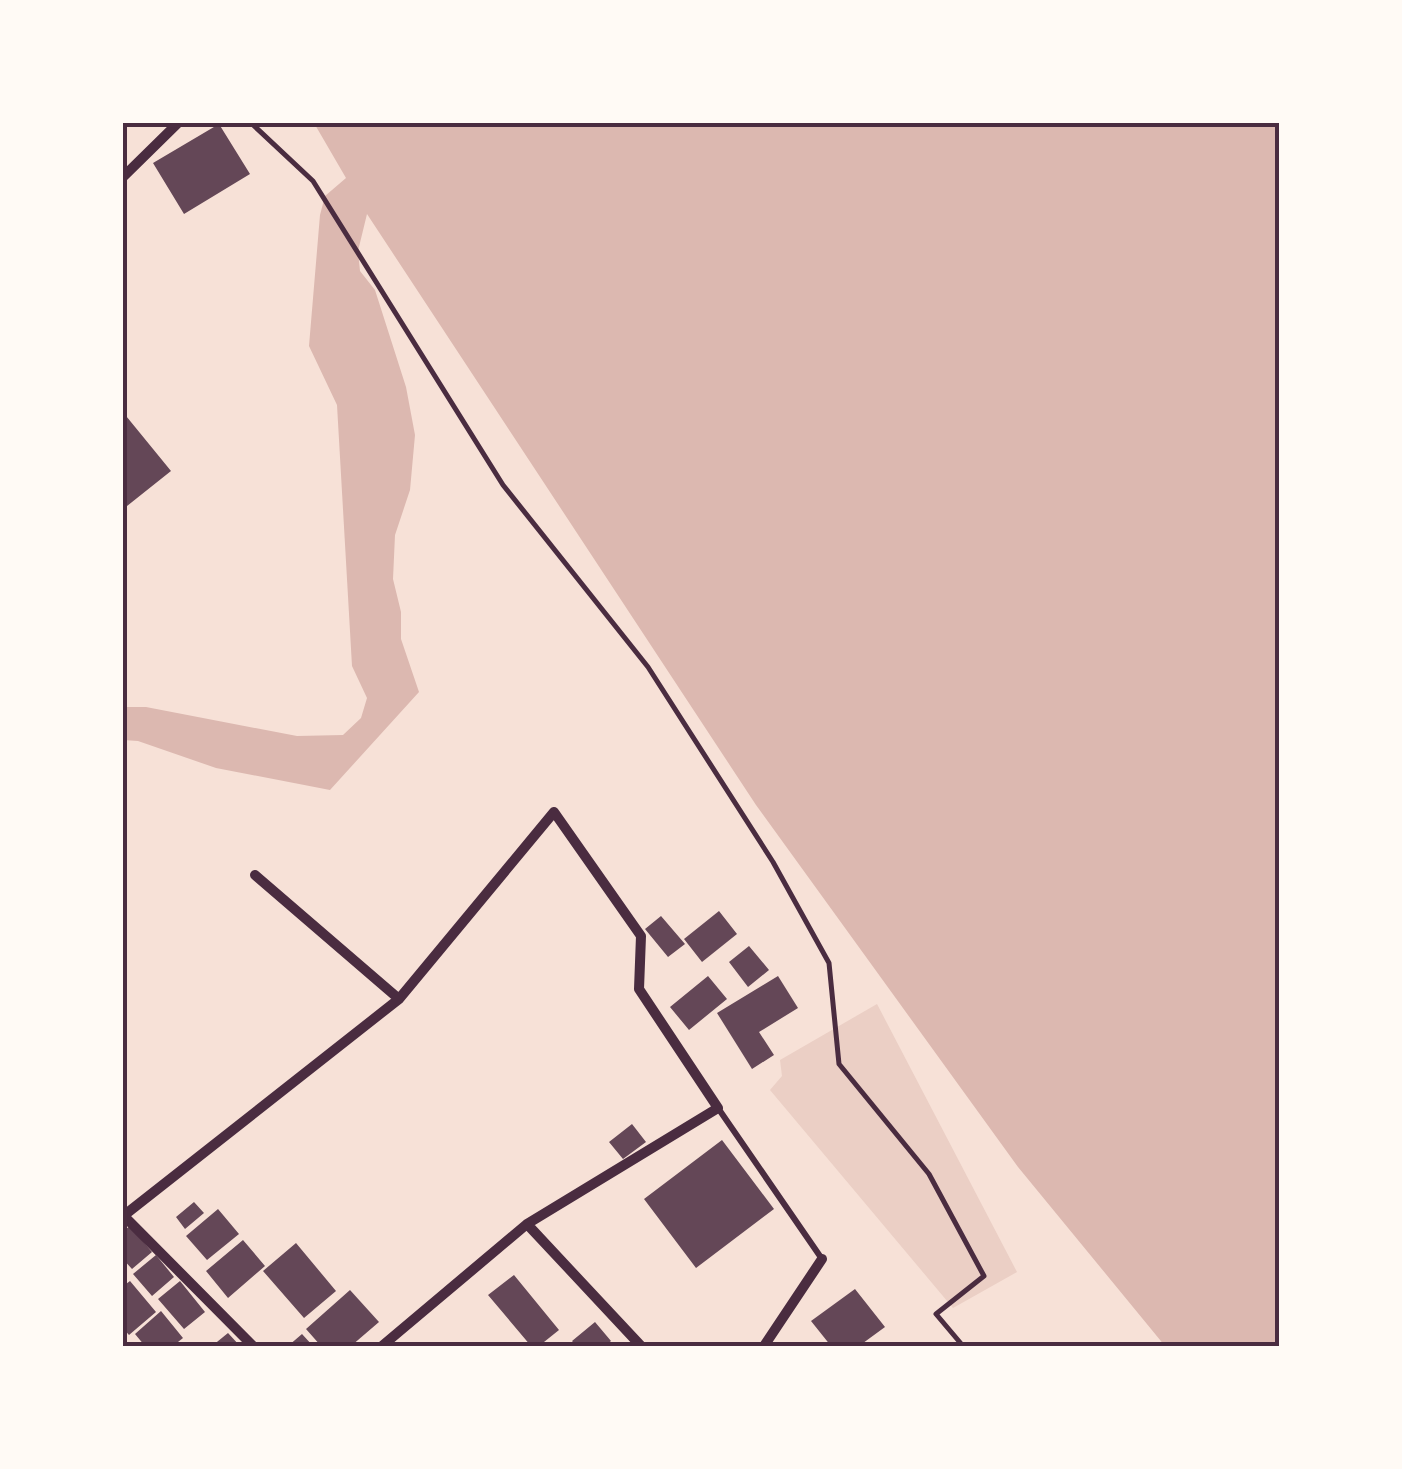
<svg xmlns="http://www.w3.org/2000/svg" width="1402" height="1469" viewBox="0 0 1402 1469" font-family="Rubik,sans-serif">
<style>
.green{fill:#ebcfc5}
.water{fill:#dcb8b0}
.building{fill:#644757}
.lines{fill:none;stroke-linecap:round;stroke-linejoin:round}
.path{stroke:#4a2c40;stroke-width:5}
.service{stroke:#4a2c40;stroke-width:6}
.minor{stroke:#4a2c40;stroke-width:10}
.neatline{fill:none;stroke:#4a2c40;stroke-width:4}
</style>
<rect width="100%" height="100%" fill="#f7e1d7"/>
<path class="green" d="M 877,1004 L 1017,1272 L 953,1308 L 770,1090 L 782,1076 L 780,1060 Z"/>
<path class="water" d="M 314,123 L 1279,123 L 1279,1346 L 1165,1346 L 1018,1167 L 756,805 L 367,214 L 358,251 L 360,271 L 375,290 L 406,387 L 415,435 L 410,490 L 395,535 L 393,579 L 401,612 L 401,639 L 419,692 L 330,790 L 216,768 L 138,741 L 123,740 L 123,707 L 146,707 L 297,736 L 343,735 L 361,718 L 367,698 L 352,666 L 337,405 L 309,346 L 320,215 L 325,196 L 346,178 Z"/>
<path class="building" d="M 219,124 L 250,174 L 184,214 L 153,163 Z
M 122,411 L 171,471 L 122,510 Z
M 719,911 L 737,934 L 702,962 L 684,939 Z
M 661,916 L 685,944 L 668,957 L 645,929 Z
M 749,946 L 769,970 L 748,987 L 729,962 Z
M 708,976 L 727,999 L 689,1030 L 670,1007 Z
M 778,976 L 798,1008 L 759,1032 L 774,1055 L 752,1069 L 717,1013 Z
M 632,1124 L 646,1142 L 623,1159 L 609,1142 Z
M 722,1140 L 774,1209 L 696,1268 L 644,1199 Z
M 194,1202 L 204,1213 L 185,1229 L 176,1217 Z
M 218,1209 L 239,1234 L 207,1260 L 186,1236 Z
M 130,1226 L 152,1252 L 132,1269 L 122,1258 L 122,1232 Z
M 243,1240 L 265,1266 L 228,1298 L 206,1271 Z
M 296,1243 L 336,1291 L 304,1318 L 263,1271 Z
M 156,1255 L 174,1277 L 152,1296 L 133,1274 Z
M 514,1275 L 559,1330 L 539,1346 L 531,1346 L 488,1295 Z
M 130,1281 L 156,1312 L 129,1335 L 122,1327 L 122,1287 Z
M 180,1281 L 205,1312 L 184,1329 L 158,1299 Z
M 855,1289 L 885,1327 L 859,1346 L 831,1346 L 811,1321 Z
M 350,1290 L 379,1322 L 351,1346 L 321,1346 L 306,1329 Z
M 161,1311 L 183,1338 L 173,1346 L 145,1346 L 135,1334 Z
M 595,1322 L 611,1341 L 605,1346 L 576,1346 L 572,1341 Z
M 228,1333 L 240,1346 L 212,1346 Z
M 302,1334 L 313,1346 L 288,1346 Z"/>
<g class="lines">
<path class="path" d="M 250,122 L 313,181 L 503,485 L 648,667 L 773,862 L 829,963 L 839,1064 L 929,1174 L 984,1276 L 936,1314 L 963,1346"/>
<path class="service" d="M 718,1108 L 822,1259"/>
<path class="minor" d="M 122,178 L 179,122
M 255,875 L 399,999
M 122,1214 L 253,1346
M 122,1217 L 399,999 L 554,812 L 641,936 L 639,989 L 718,1108 L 527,1224 L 382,1346
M 527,1224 L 641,1346
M 764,1346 L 822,1259"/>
</g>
<rect width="1402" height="1469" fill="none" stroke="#fffaf5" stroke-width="250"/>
<rect x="125" y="125" width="1152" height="1219" class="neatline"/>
</svg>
